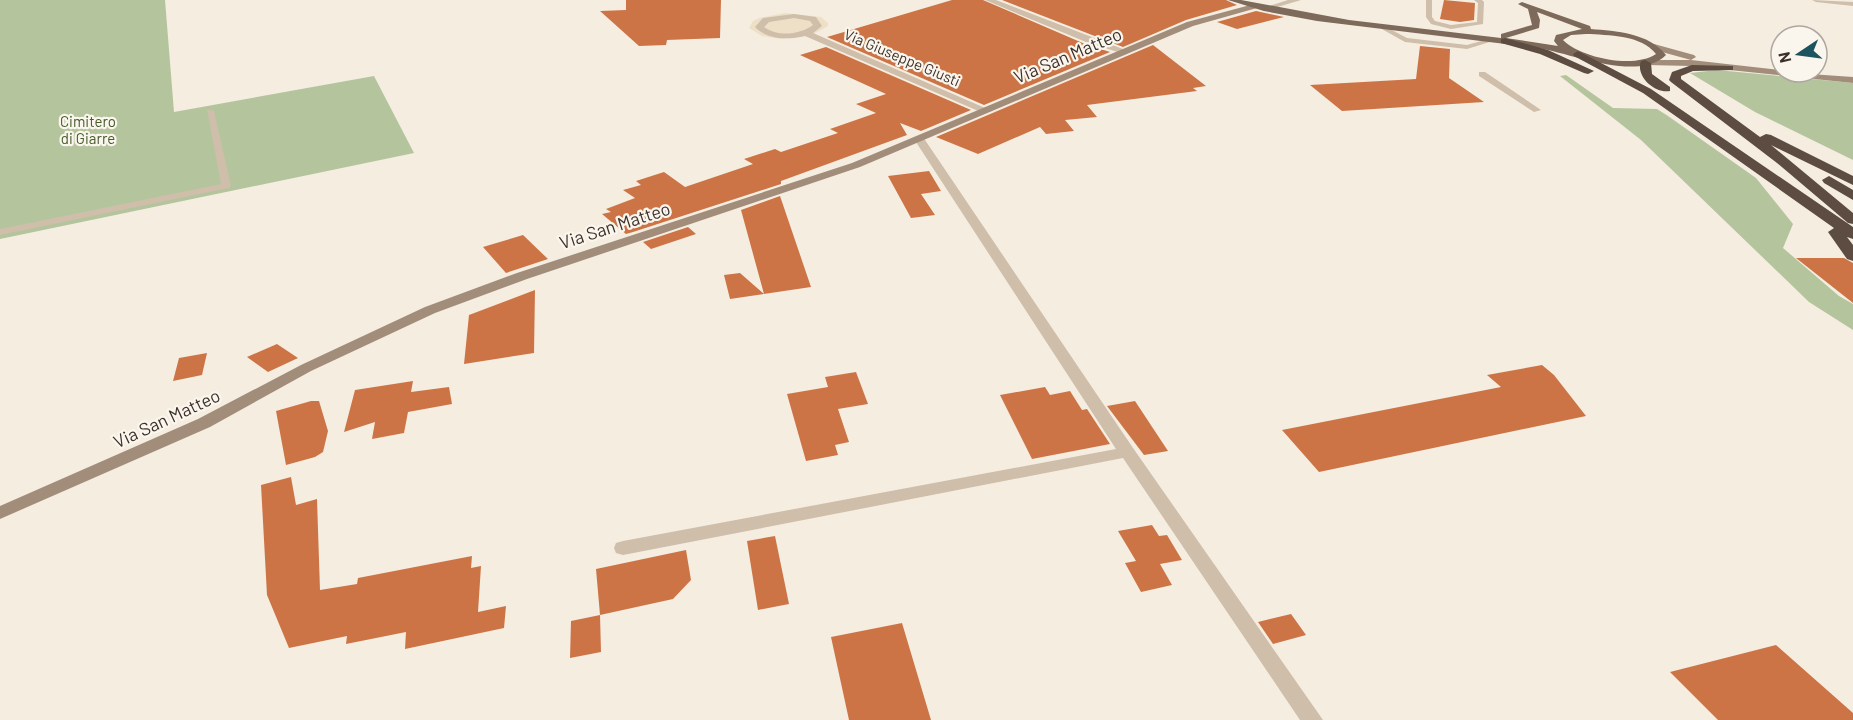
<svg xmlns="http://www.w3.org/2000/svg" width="1853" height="720" viewBox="0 0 1853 720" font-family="Barlow,sans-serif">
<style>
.green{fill:#b4c59e}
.plaza{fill:#ede0c6}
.building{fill:#cd7446}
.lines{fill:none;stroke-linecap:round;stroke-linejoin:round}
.lane{fill:#cebeaa;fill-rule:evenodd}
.street{fill:#cebeaa;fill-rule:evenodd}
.secondary{fill:#a28d7b;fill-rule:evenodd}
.primary{fill:#7e6a5a;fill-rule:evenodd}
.highway{fill:#5d4c41;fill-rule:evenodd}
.labels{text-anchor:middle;stroke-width:4.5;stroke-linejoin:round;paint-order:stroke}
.far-street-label{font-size:15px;fill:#3b312a;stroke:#fbf6ed}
.far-park-label{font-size:15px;fill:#455b2c;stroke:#fbf6ed}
.street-label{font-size:18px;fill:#3b312a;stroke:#fbf6ed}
</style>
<rect width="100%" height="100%" fill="#f5ede0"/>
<path class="green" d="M 0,0 L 165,0 L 174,112 L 374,76 L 414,153 L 0,239 Z
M 1717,70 L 1853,83 L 1853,160 L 1755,112 L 1690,73 Z
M 1566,75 L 1613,108 L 1657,109 L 1668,116 L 1756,178 L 1793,224 L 1783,248 L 1839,296 L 1853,304 L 1853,330 L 1809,302 L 1641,140 L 1560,76 Z"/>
<path class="plaza" d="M 785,13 L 821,17 L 828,23 L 828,26 L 812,35 L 781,39 L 762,36 L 749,28 L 753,21 L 759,18 Z"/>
<path class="building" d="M 626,0 L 721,0 L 720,38 L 667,40 L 666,45 L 639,46 L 600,11 L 626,10 Z
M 952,0 L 983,0 L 1085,44 L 1110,52 L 984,105 L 827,37 Z
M 1002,0 L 1226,0 L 1237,5 L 1186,20 L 1123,47 Z
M 1444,0 L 1475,3 L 1474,20 L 1460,22 L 1440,19 Z
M 1256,11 L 1284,17 L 1237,29 L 1217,22 Z
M 1153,45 L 1206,86 L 1193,88 L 1197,91 L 1087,105 L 1097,117 L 1065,120 L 1074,131 L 1046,134 L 1040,127 L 978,154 L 936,137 Z
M 1420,46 L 1450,49 L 1449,78 L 1484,102 L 1342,111 L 1310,85 L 1416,79 Z
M 826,47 L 971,110 L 921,131 L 900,123 L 907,135 L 781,181 L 781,184 L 633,232 L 626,234 L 602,214 L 611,212 L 606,209 L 635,198 L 623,190 L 641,185 L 636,181 L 664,172 L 685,187 L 753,164 L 744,159 L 775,149 L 781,152 L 838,133 L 830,129 L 876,113 L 856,104 L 886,94 L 800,55 Z
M 929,171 L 941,191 L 921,194 L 935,215 L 911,218 L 888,176 Z
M 780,196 L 811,287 L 730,299 L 724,275 L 740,273 L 764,294 L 741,210 Z
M 688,227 L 696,234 L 651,249 L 643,242 Z
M 523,235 L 548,259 L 506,273 L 483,247 Z
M 1796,258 L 1844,258 L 1853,263 L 1853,303 Z
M 535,290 L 534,353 L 464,364 L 469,315 Z
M 277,344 L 298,358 L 268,372 L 247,357 Z
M 207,353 L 202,375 L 173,381 L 179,358 Z
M 1542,365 L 1554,375 L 1586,416 L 1319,472 L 1282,430 L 1501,387 L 1487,375 Z
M 856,372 L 868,404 L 838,409 L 849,442 L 835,445 L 838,455 L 806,461 L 787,394 L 828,387 L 825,377 Z
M 413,381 L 411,392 L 449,387 L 452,404 L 408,412 L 404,433 L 372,439 L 375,422 L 344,432 L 355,390 Z
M 1045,387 L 1050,395 L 1070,391 L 1082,410 L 1087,409 L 1110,444 L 1032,459 L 1000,395 Z
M 311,401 L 319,401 L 328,431 L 323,452 L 315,457 L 286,465 L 276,411 Z
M 1135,401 L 1168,451 L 1144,455 L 1107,406 Z
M 291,477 L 296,505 L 317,499 L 320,590 L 357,584 L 358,578 L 472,556 L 471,568 L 481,566 L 478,612 L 506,606 L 504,628 L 405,649 L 406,632 L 346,644 L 347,636 L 289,648 L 267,595 L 261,485 Z
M 1152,525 L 1159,536 L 1167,535 L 1182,560 L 1160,564 L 1172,585 L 1141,592 L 1125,563 L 1136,561 L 1118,531 Z
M 775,536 L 789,604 L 758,610 L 747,541 Z
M 686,550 L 691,580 L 673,599 L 600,615 L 596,569 Z
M 1291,614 L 1306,635 L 1273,644 L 1258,622 Z
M 600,615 L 601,652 L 570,658 L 571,621 Z
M 902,623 L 931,720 L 849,720 L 831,637 Z
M 1776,645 L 1853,713 L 1853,720 L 1718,720 L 1670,672 Z"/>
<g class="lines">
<path class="lane" d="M 1426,0 L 1432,0 L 1432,17 L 1435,21 L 1451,25 L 1477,22 L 1478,3 L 1474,0 L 1482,0 L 1484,2 L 1483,24 L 1451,29 L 1431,24 L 1426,17 Z
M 1382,25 L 1407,38 L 1467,45 L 1492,38 L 1496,40 L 1467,49 L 1405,42 L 1380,28 L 1379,27 Z
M 1479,72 L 1485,72 L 1541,110 L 1534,112 L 1479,76 Z
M 207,109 L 214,111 L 231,186 L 229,188 L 0,235 L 0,229 L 221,184 Z"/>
<path class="street" d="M 985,0 L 996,0 L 1128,51 L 1124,54 L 1086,42 Z
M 1288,0 L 1301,0 L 1264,11 L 1260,9 Z
M 1812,0 L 1853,2 L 1853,6 L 1816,2 Z
M 794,14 L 816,17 L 822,26 L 813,33 L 992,111 L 983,113 L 805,36 C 788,40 768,40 755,27 L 763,18 ZM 794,18 L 810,21 L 813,25 C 799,35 778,37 764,27 L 769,22 Z
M 919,136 L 923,137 L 1133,448 L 1323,720 L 1300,720 L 1123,458 L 623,555 L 616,553 L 614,548 L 616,543 L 623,541 L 1116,449 L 914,139 Z"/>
<path class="secondary" d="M 1254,4 L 1258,6 L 1257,8 L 1193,26 L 860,167 L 527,279 L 435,313 L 311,371 L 210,427 L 0,519 L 0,506 L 198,419 L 301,365 L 425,307 L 517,273 L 852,163 L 1187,22 Z
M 1654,44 L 1694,55 L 1696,57 L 1691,60 L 1651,49 L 1650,47 Z
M 1644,60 L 1691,60 L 1781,70 L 1781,72 L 1853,77 L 1853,83 L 1691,66 L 1647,65 L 1642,62 Z"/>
<path class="primary" d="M 1228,0 L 1241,0 L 1349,20 L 1501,38 L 1501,34 L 1532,25 L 1528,9 L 1518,4 L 1522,2 L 1590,26 L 1591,29 C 1616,31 1649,33 1666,55 C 1639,82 1572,54 1539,48 L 1317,21 L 1264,11 ZM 1537,12 L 1582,29 L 1556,35 L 1554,41 L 1558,46 L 1506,38 L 1539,28 L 1540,20 ZM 1586,34 C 1608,35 1642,35 1656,54 C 1634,69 1581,58 1563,40 L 1571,35 Z"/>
<path class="highway" d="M 1505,38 L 1548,50 L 1594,71 L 1588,74 L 1584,73 L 1540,54 L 1501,43 L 1501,39 Z
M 1578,51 L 1651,89 L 1853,227 L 1853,239 L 1847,237 L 1853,245 L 1853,261 L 1847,259 L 1828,232 L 1834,228 L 1643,93 L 1574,56 L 1573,54 Z
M 1645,60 L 1651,63 L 1652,74 L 1670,87 L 1670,91 C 1655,94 1635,76 1641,61 Z
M 1692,65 L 1733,66 L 1733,70 L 1693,71 L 1681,76 L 1681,79 L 1760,137 L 1766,134 L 1771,135 L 1853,176 L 1853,185 L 1771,145 L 1853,213 L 1853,224 L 1848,223 L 1777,163 L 1671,82 L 1669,80 L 1672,72 Z
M 1829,176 L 1853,190 L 1853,200 L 1824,183 L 1822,180 Z"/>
</g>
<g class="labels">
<g class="far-street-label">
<text transform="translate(902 58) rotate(23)" y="5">Via Giuseppe Giusti</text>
</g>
<g class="far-park-label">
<text x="88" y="127">Cimitero<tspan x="88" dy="17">di Giarre</tspan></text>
</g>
<g class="street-label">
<text transform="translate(1068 56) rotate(-23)" y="6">Via San Matteo</text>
<text transform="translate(615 226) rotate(-18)" y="6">Via San Matteo</text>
<text transform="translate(167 419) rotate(-25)" y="6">Via San Matteo</text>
</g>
</g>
<g transform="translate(1799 54) rotate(257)"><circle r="28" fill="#fbf6ed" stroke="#aea79f" stroke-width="1.5"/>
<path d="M0-4.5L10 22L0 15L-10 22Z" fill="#1c5460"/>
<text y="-9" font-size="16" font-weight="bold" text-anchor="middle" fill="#3b312a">N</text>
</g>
</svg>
